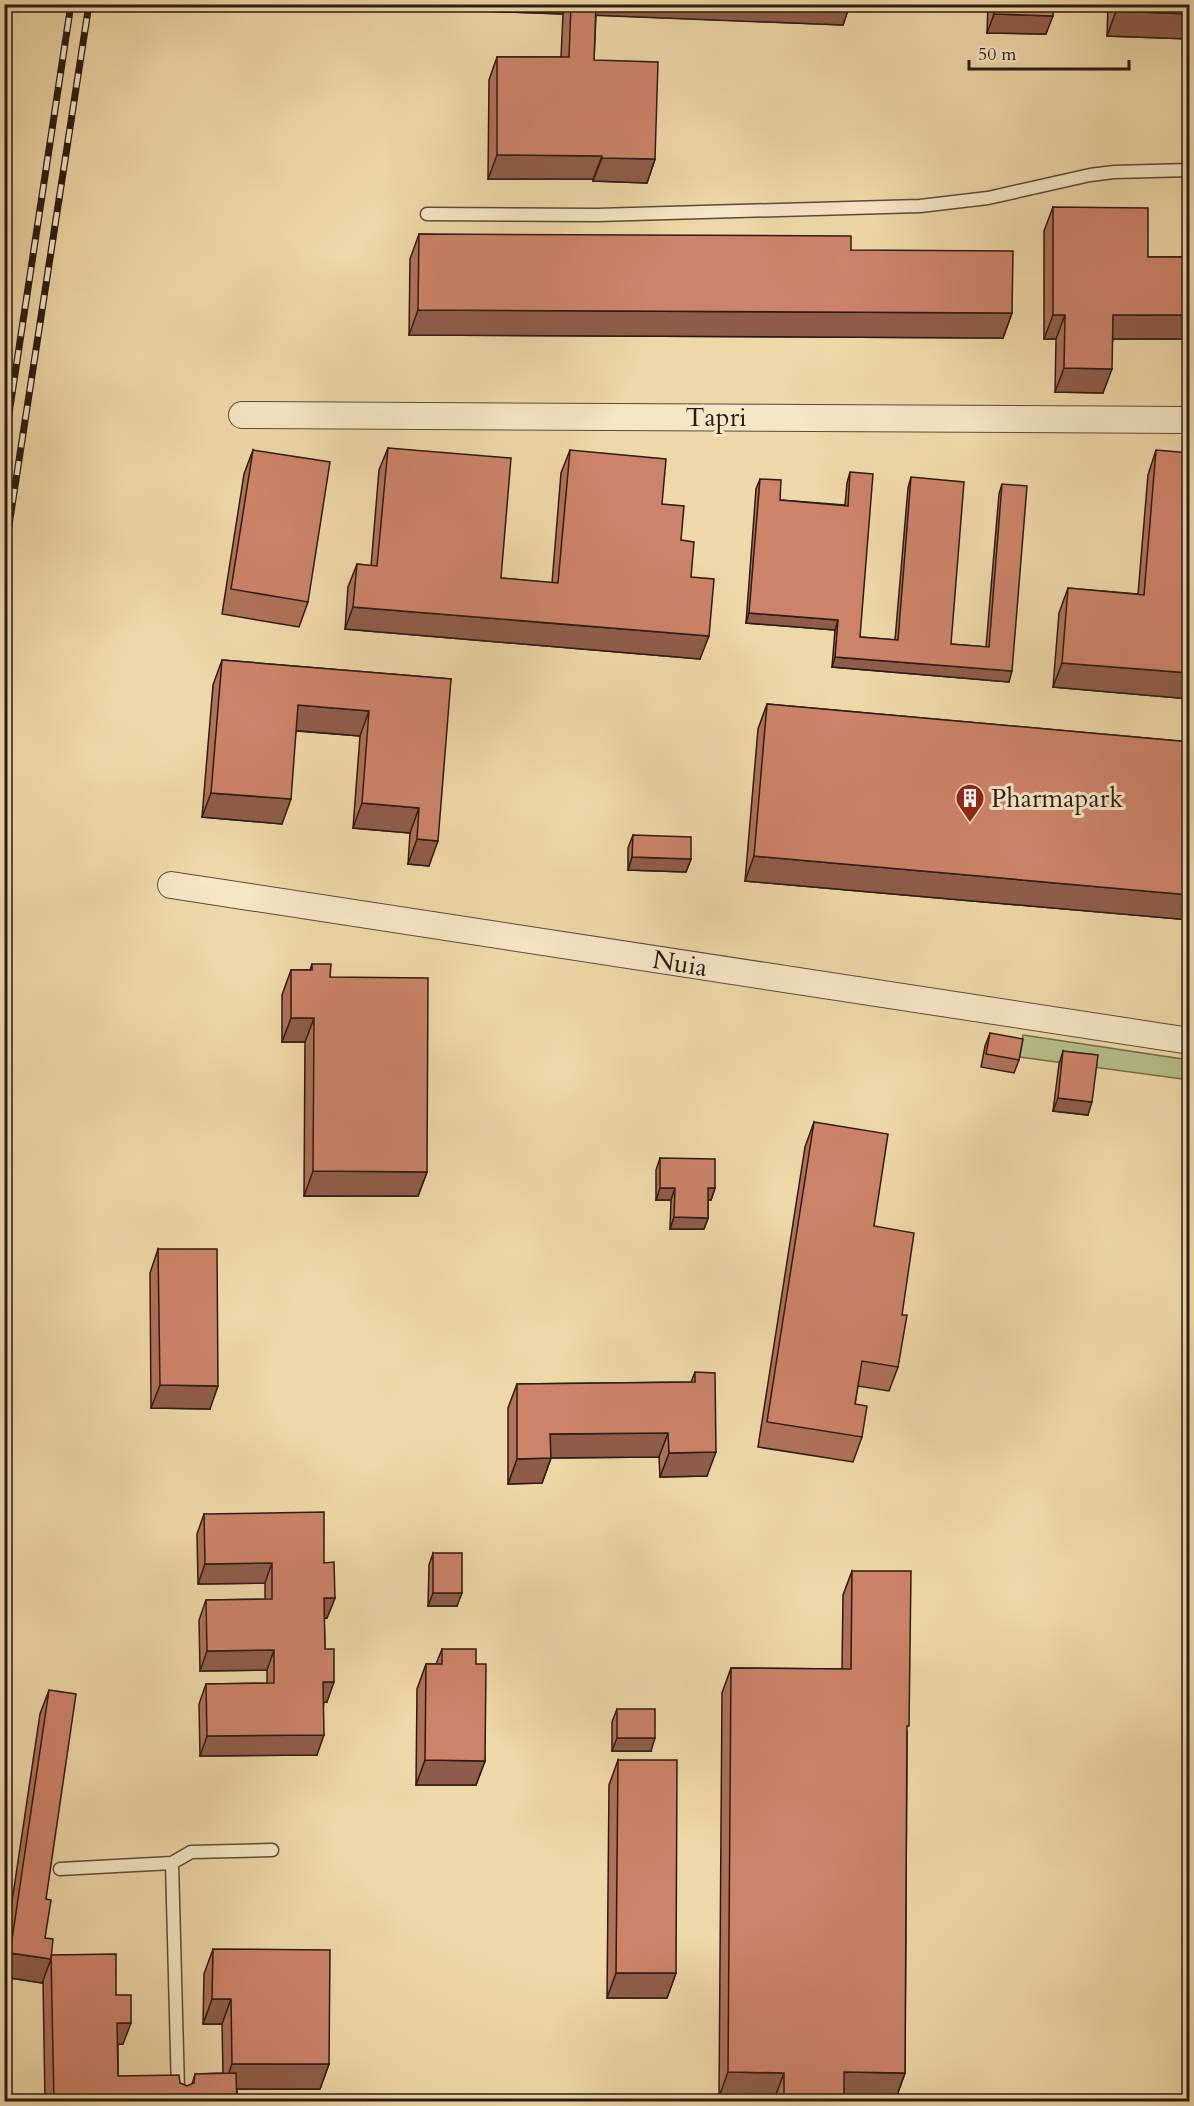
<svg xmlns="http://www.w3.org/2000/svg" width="1194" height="2106" viewBox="0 0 1194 2106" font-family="Cardo,serif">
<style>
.green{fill:#b7bf88;stroke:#716d4f;stroke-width:1.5}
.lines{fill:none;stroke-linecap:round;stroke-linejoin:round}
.lane-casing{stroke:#5c4a3a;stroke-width:15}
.street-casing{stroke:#5c4a3a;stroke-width:28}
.lane{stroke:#f5e6c6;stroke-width:12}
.street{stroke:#f5e6c6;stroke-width:26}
.rail-casing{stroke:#2b1b16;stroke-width:7}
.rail{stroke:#f5e6c6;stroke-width:4.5;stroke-dasharray:14;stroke-linecap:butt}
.wall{fill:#b0715a;stroke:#2b1b16;stroke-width:1.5}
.shaded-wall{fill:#905c4a;stroke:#2b1b16;stroke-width:1.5}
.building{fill:#cd8369;stroke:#2b1b16;stroke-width:1.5}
.labels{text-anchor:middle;stroke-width:6;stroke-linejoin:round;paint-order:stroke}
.street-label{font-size:26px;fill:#2b1b16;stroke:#f5e6c6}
.poi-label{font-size:26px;fill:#2b1b16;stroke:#f5e6c6;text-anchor:start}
</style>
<rect width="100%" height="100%" fill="#efd8a7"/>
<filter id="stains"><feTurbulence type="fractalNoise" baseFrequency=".00333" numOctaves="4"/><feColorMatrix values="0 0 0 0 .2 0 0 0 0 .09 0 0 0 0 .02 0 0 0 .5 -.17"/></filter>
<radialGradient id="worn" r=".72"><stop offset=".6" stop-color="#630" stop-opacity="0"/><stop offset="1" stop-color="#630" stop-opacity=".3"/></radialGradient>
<path class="green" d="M 1023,1035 L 1189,1060 L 1189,1080 L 1020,1057 Z"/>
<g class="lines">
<g class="lane-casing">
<path id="lane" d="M 427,214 L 597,215 L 920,206 L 988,198 L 1090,175 L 1114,172 L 1190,170
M 172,1863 L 191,1852 L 272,1850
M 60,1869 L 172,1863 L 178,2090"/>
</g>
<g class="street-casing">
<path id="street" d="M 242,415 L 1190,420
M 171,885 L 1190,1041"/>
</g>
<use href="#lane" class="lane"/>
<use href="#street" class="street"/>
<g class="rail-casing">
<path id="rail" d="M 4,447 L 71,4
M 4,558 L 89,4"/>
</g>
<use href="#rail" class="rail"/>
</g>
<path class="wall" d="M 453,4 L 850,4 L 843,25 L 596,15 L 594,60 L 655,159 L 647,183 L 593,181 L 593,179 L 488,179 L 489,80 L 497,57 L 561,57 L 563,14 L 452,10 Z
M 988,4 L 1053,4 L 1046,34 L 987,33 Z
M 1108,4 L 1190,4 L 1190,39 L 1107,36 Z
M 1053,207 L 1148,257 L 1190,257 L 1190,339 L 1113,339 L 1103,393 L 1055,392 L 1056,339 L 1044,339 L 1044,231 Z
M 419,234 L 851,250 L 1012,313 L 1003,338 L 409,335 L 410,259 Z
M 388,448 L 501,578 L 552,583 L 561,473 L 570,450 L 662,504 L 681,540 L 691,577 L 700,659 L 345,629 L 348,587 L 357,564 L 371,566 L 379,470 Z
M 253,450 L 308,602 L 299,627 L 222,614 L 244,474 Z
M 1156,450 L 1190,699 L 1053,687 L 1059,613 L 1068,588 L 1138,594 L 1148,475 Z
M 850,472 L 860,637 L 895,640 L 908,488 L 911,477 L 951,644 L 986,647 L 999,494 L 1002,484 L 1009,682 L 832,667 L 835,630 L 746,623 L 756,489 L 760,479 L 780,500 L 845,505 L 847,483 Z
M 222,660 L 451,679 L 429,866 L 408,864 L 410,833 L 353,828 L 360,736 L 296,731 L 282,824 L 202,817 L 213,685 Z
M 767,704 L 1190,742 L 1190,920 L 745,881 L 758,729 Z
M 633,835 L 691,859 L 686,872 L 628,870 L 628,848 Z
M 312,964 L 330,977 L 427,1172 L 418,1196 L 304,1196 L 305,1042 L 282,1042 L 282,995 L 291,970 L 310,970 Z
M 990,1033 L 1019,1060 L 1014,1073 L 981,1067 L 985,1046 Z
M 1063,1051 L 1088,1115 L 1053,1111 L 1059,1064 Z
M 814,1122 L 874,1226 L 902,1315 L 898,1367 L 889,1391 L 858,1386 L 855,1404 L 862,1437 L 853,1462 L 758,1447 L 805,1147 Z
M 660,1158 L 715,1188 L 711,1200 L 708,1200 L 708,1218 L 704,1229 L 670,1229 L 671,1200 L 656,1200 L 656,1170 Z
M 158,1249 L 210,1409 L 151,1408 L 150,1273 Z
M 695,1372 L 707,1476 L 660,1477 L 659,1457 L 551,1458 L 542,1483 L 508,1484 L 508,1408 L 517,1384 L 691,1382 Z
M 204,1514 L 324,1563 L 335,1598 L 327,1618 L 324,1618 L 327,1702 L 324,1702 L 317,1755 L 200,1756 L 199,1704 L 206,1684 L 267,1683 L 267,1670 L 200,1671 L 199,1620 L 206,1600 L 265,1599 L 265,1583 L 198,1584 L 197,1534 Z
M 433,1553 L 457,1606 L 428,1606 L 429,1565 Z
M 852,1571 L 907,1732 L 905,2073 L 896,2098 L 844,2097 L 844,2102 L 775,2102 L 775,2097 L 719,2097 L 722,1693 L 731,1668 L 842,1669 L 843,1595 Z
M 442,1649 L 476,1664 L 485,1761 L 476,1785 L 416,1785 L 417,1689 L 426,1664 L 436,1664 Z
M 49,1690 L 45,1938 L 51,1955 L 116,1995 L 123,2044 L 118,2044 L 118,2076 L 180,2083 L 187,2086 L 192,2084 L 195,2074 L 223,2073 L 222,2024 L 203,2024 L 204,1974 L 213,1949 L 329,2064 L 320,2089 L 237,2089 L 237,2102 L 45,2102 L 43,1980 L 42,1983 L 4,1977 L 4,1955 L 40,1714 Z
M 617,1709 L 651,1751 L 612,1751 L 612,1722 Z
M 618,1760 L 676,1973 L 667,1998 L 607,1998 L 609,1785 Z"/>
<path class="shaded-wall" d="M 454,4 L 566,4 L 563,14 L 452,10 Z
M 592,4 L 850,4 L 843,25 L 588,15 Z
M 1116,11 L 1190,14 L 1190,39 L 1107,36 Z
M 994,14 L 1053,16 L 1046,34 L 987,33 Z
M 497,155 L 602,156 L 593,179 L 488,179 Z
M 602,158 L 655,159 L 647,183 L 593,181 Z
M 418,310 L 1012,313 L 1003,338 L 409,335 Z
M 1053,315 L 1065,315 L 1056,339 L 1044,339 Z
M 1113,315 L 1190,315 L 1190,339 L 1104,339 Z
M 1064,368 L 1112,369 L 1103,393 L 1055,392 Z
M 353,607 L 709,636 L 700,659 L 345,629 Z
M 749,613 L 838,620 L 835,630 L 746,623 Z
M 835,657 L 1012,671 L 1009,682 L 832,667 Z
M 1062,663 L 1190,673 L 1190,699 L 1053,687 Z
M 298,705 L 369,711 L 360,736 L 289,730 Z
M 211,793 L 291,799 L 282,824 L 202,817 Z
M 362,803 L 419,808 L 410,833 L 353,828 Z
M 417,839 L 438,841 L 429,866 L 408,864 Z
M 754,856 L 1190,895 L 1190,920 L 745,881 Z
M 632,857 L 691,859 L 686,872 L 628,870 Z
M 291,1018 L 314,1018 L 305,1042 L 282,1042 Z
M 1058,1098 L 1092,1102 L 1088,1115 L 1053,1111 Z
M 313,1171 L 427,1172 L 418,1196 L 304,1196 Z
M 660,1188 L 675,1188 L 671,1200 L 656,1200 Z
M 708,1188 L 715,1188 L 711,1200 L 704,1200 Z
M 674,1217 L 708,1218 L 704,1229 L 670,1229 Z
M 160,1385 L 218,1386 L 210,1409 L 151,1408 Z
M 668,1433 L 659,1457 L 541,1458 L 550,1434 Z
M 716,1452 L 707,1476 L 660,1477 L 669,1453 Z
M 551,1458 L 542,1483 L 508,1484 L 517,1459 Z
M 272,1563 L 265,1583 L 198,1584 L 205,1564 Z
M 433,1593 L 462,1593 L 457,1606 L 428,1606 Z
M 324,1598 L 335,1598 L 327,1618 L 317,1618 Z
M 274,1650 L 267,1670 L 200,1671 L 207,1651 Z
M 323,1682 L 334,1682 L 327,1702 L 316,1702 Z
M 324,1735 L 317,1755 L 200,1756 L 207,1736 Z
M 617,1738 L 655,1738 L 651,1751 L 612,1751 Z
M 425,1760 L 485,1761 L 476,1785 L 416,1785 Z
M 10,1953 L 51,1959 L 42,1983 L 4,1977 L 4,1968 Z
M 616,1973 L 676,1973 L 667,1998 L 607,1998 Z
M 212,1999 L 231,1999 L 222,2024 L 203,2024 Z
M 117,2023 L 131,2023 L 123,2044 L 109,2045 Z
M 232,2064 L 329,2064 L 320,2089 L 223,2089 Z
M 728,2072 L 784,2073 L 775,2097 L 719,2097 Z
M 844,2072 L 905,2073 L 896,2098 L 835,2097 Z"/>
<path class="building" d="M 571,4 L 596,4 L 594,60 L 658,62 L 655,159 L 602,158 L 602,156 L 497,155 L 497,57 L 569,57 Z
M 994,4 L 1053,4 L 1053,16 L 994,14 Z
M 1116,4 L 1190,4 L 1190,14 L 1116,11 Z
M 1053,207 L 1148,208 L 1148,257 L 1190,257 L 1190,315 L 1113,315 L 1112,369 L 1064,368 L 1065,315 L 1053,315 Z
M 419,234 L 851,236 L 851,250 L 1013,251 L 1012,313 L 418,310 Z
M 388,448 L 511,458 L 501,578 L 558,583 L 570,450 L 666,459 L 662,504 L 684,506 L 681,540 L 694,542 L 691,577 L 714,579 L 709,636 L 353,607 L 357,564 L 377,566 Z
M 253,450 L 330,462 L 308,602 L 231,589 Z
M 1156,450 L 1190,453 L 1190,673 L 1062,663 L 1068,588 L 1144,595 Z
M 850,472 L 873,474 L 860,637 L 898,640 L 911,477 L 964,482 L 951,644 L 989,647 L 1002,484 L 1027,486 L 1012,671 L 835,657 L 838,620 L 749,613 L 760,479 L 781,480 L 780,500 L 848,506 Z
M 222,660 L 451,679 L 438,841 L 417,839 L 419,808 L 362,803 L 369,711 L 298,705 L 291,799 L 211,793 Z
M 767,704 L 1190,742 L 1190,895 L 754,856 Z
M 633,835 L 691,837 L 691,859 L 632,857 Z
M 312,964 L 331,964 L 330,977 L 428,978 L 427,1172 L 313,1171 L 314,1018 L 291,1018 L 291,970 L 312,970 Z
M 990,1033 L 1023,1039 L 1019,1060 L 986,1054 Z
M 1063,1051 L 1098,1055 L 1092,1102 L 1058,1098 Z
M 814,1122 L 888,1134 L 874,1226 L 914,1233 L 902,1315 L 907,1315 L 898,1367 L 862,1361 L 855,1404 L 867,1406 L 862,1437 L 767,1422 Z
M 660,1158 L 715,1159 L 715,1188 L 708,1188 L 708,1218 L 674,1217 L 675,1188 L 660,1188 Z
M 158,1249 L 217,1249 L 218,1386 L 160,1385 Z
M 695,1372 L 715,1373 L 716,1452 L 669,1453 L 668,1433 L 550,1434 L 551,1458 L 517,1459 L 517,1384 L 695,1382 Z
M 324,1512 L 324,1563 L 334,1562 L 335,1598 L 324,1598 L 325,1649 L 334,1649 L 334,1682 L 323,1682 L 324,1735 L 207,1736 L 206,1684 L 274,1683 L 274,1650 L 207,1651 L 206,1600 L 272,1599 L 272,1563 L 205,1564 L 204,1514 Z
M 433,1553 L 462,1553 L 462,1593 L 433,1593 Z
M 852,1571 L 911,1571 L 909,1726 L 907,1726 L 905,2073 L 844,2072 L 844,2102 L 784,2102 L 784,2073 L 728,2072 L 731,1668 L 851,1669 Z
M 442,1649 L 476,1649 L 476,1664 L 486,1664 L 485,1761 L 425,1760 L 426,1664 L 442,1664 Z
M 49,1690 L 76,1694 L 46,1899 L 51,1900 L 45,1938 L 53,1939 L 51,1959 L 10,1953 Z
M 617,1709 L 655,1709 L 655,1738 L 617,1738 Z
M 618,1760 L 677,1760 L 676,1973 L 616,1973 Z
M 213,1949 L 330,1950 L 329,2064 L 232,2064 L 231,1999 L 212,1999 Z
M 116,1954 L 116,1995 L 131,1995 L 131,2023 L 117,2023 L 118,2076 L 179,2075 L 180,2083 L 187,2086 L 194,2083 L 195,2074 L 236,2073 L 237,2102 L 54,2102 L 51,1955 Z"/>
<defs>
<g id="building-pin" transform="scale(1.5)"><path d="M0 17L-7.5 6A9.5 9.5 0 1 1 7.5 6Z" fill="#8f2418" stroke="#f5e6c6"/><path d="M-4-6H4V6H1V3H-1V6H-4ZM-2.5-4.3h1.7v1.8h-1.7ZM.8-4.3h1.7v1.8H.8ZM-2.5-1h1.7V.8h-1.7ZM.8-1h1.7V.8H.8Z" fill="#fff"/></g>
</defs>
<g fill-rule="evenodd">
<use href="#building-pin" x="970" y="798"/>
</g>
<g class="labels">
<g class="street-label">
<text x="716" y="426">Tapri</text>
<text transform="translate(680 963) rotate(9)" y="9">Nuia</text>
</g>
<g class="poi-label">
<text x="991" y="807">Pharmapark</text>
</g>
</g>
<rect width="1194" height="2106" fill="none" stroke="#efd8a7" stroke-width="24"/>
<rect x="6" y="6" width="1182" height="2094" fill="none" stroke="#2b1b16" stroke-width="3"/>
<rect x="12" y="12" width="1170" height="2082" fill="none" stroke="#2b1b16" stroke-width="1.5"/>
<path d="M969 60v9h160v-9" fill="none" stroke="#2b1b16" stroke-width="3"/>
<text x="978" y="60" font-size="18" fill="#2b1b16" stroke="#f5e6c6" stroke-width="4.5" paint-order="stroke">50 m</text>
<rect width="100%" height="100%" filter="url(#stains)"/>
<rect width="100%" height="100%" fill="url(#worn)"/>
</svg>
